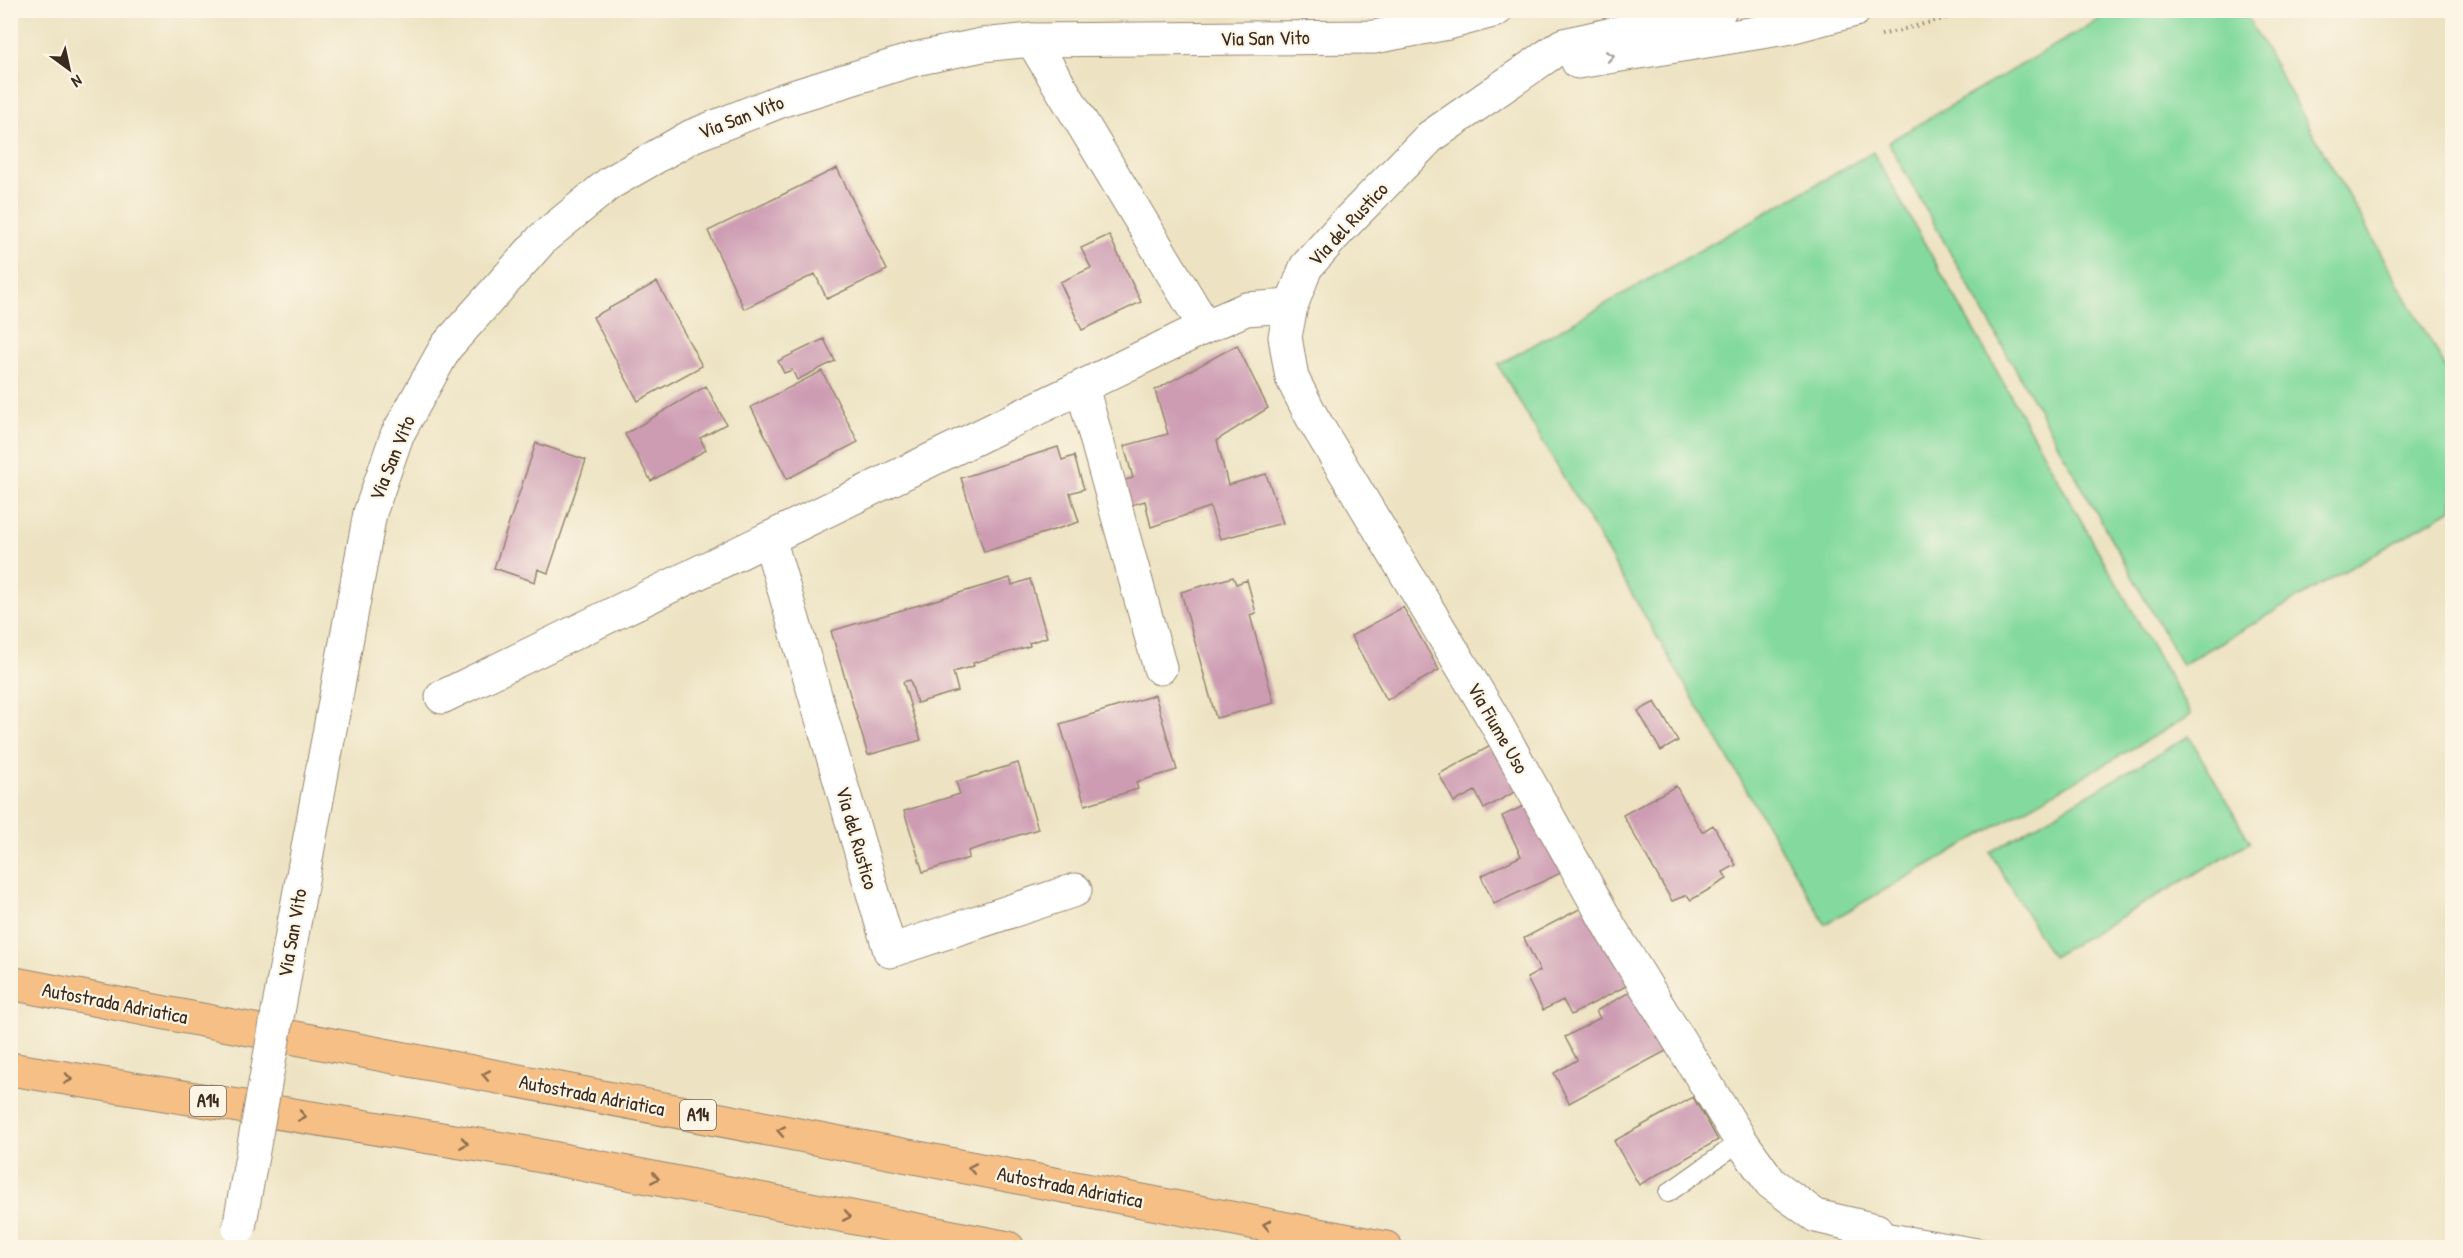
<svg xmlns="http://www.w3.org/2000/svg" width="2463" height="1258" viewBox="0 0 2463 1258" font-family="'Patrick Hand',sans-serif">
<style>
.green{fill:#84da9e;stroke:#60825e;stroke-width:1.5}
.building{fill:#cd9cb3}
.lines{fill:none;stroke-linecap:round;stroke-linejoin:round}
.service-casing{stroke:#948670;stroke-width:20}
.minor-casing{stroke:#948670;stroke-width:35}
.tertiary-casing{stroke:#948670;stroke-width:35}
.motorway-casing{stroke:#948670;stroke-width:35}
.path{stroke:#948670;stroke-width:4;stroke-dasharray:1.5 4.5;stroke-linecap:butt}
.service{stroke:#fff;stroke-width:18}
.minor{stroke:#fff;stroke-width:33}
.tertiary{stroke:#fff;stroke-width:33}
.motorway{stroke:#f5bf86;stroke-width:33}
.tertiary-bridge-casing{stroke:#948670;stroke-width:35;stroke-linecap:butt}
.tertiary-bridge{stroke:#fff;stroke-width:33}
.oneway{stroke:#a79f9a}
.oneway2{stroke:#8f6d4d}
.labels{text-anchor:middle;stroke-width:4.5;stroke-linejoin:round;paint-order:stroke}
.shield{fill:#fcf5e5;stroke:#75675a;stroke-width:1.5}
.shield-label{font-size:18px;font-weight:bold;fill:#3b2a1e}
.street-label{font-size:20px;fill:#3b2a1e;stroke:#fcf5e5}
</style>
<rect width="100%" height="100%" fill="#fcf5e5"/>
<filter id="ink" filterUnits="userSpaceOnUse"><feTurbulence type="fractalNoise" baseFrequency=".0167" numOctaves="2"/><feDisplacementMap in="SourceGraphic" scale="12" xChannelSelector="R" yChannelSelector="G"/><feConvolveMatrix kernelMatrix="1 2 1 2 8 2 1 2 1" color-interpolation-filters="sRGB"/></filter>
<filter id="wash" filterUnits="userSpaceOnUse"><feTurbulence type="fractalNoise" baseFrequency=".008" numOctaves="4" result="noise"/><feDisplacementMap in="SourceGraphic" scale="24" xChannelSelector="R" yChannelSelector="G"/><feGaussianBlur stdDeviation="1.35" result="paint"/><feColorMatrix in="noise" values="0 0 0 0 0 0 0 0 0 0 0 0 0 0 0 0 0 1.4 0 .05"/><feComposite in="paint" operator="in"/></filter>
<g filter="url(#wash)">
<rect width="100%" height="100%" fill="#ede3c3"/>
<path class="green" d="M 2114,11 L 2244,11 L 2452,379 L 2452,509 L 2182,665 L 1888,142 Z
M 1873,152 L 2191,715 L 1825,924 L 1498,365 Z
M 2189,736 L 2250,842 L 2052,957 L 1990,852 Z"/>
<g id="blocks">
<path class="building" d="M 837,168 L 887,270 L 827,299 L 815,274 L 744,309 L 708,231 Z
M 1109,235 L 1141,302 L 1082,330 L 1060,282 L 1091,268 L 1081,248 Z
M 657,282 L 702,366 L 638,401 L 593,317 Z
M 824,339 L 835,361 L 797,380 L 792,370 L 784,373 L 778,361 Z
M 1237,345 L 1268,408 L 1217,440 L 1228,485 L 1266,474 L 1283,523 L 1220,539 L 1210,507 L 1151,527 L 1145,501 L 1128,506 L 1125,480 L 1133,478 L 1124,446 L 1168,434 L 1155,390 Z
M 822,371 L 858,442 L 787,479 L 751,407 Z
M 706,386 L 726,424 L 700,438 L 706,450 L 651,481 L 625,434 Z
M 536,443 L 586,460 L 548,573 L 538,569 L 535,582 L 494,568 Z
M 1058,447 L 1062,460 L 1074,456 L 1084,489 L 1070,493 L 1079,522 L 984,552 L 961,478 Z
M 1233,577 L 1236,584 L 1247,580 L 1256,613 L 1250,615 L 1274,703 L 1216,718 L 1181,592 Z
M 1010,578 L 1012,585 L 1030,579 L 1047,637 L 1029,643 L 1030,646 L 973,663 L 974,666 L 953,672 L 958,691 L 917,703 L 910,680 L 903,682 L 921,740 L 868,755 L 831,631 Z
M 1403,607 L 1439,670 L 1387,700 L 1351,636 Z
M 1155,695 L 1177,770 L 1136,782 L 1138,789 L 1085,805 L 1060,724 Z
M 1655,702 L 1678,741 L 1661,751 L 1638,711 Z
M 1496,743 L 1520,789 L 1484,809 L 1475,791 L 1454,802 L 1439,774 Z
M 1018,763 L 1038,829 L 968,851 L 969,858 L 923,872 L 904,811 L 960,794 L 956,782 Z
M 1676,786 L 1702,832 L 1713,825 L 1736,865 L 1723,872 L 1727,879 L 1691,900 L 1687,895 L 1672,901 L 1623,815 Z
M 1530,803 L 1563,872 L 1494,904 L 1481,876 L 1521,856 L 1502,816 Z
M 1589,904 L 1630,984 L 1571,1015 L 1563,1000 L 1543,1010 L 1527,978 L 1540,971 L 1524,938 Z
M 1633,990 L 1666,1051 L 1569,1103 L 1554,1073 L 1577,1060 L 1565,1037 L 1600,1018 L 1596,1011 Z
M 1693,1097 L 1718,1140 L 1639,1185 L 1614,1141 Z"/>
</g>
</g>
<g filter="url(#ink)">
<use href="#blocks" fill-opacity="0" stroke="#948670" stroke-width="1.5"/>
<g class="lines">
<g class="service-casing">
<path id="service" d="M 1668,1193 L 1741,1141
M 1876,1230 L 1981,1248"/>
</g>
<g class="minor-casing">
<path id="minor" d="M 1720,10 L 1563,45 L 1430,137 L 1339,230 L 1306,267 L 1291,306 L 1285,337 L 1292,378 L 1312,417 L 1493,718 L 1612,931 L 1741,1141 L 1771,1183 L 1816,1216 L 1876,1230
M 1032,40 L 1205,327
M 1578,62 L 1786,28 L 1855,10
M 1082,387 L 1160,668
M 769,538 L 890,951 L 1075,890
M 442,697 L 1205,327 L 1246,309 L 1291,306"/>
</g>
<g class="tertiary-casing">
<path id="tertiary" d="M 295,918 L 370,513 L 397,435 L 446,347 L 543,238 L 610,183 L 692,136 L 783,100 L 915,59 L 982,45 L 1032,40 L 1374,37 L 1448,23 L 1496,10"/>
</g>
<g class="motorway-casing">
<path id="motorway" d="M 10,983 L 1386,1248
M 10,1069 L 516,1151 L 1008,1248"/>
</g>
<path class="path" d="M 1881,35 L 1947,18 L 1964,10"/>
<use href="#service" class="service"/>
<use href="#minor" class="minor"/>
<use href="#tertiary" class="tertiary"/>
<use href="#motorway" class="motorway"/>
<g class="tertiary-bridge-casing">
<path id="tertiary-bridge" d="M 239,1228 L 295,918"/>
</g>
<use href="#tertiary-bridge" class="tertiary-bridge"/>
</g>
<defs><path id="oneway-chevron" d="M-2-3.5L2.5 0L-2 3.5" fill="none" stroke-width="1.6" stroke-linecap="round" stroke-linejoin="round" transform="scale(1.5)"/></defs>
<use class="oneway" href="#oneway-chevron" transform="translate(1610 56) rotate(-10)"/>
<g class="oneway2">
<use href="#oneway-chevron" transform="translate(486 1075) rotate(-169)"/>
<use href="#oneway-chevron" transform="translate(68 1079) rotate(9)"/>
<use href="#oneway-chevron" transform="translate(302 1116) rotate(9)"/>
<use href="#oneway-chevron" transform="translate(781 1131) rotate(-169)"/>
<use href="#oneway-chevron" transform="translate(464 1143) rotate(9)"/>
<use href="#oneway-chevron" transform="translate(972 1168) rotate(-169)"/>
<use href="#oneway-chevron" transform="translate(655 1178) rotate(11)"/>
<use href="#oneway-chevron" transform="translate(847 1216) rotate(11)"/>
<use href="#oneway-chevron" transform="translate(1267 1225) rotate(-169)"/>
</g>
</g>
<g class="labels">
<g class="shield">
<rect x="190" y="1086" width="36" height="30" rx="4.5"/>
<rect x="680" y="1100" width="36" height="30" rx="4.5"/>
</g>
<g class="shield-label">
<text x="208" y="1107">A14</text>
<text x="698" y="1121">A14</text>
</g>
<g class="street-label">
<text transform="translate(1265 38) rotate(-1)" y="7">Via San Vito</text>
<text transform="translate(741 117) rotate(-21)" y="7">Via San Vito</text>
<text transform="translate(1348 224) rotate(-47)" y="7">Via del Rustico</text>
<text transform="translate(392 458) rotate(-68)" y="7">Via San Vito</text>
<text transform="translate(1498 728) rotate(60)" y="7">Via Fiume Uso</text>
<text transform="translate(857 838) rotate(74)" y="7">Via del Rustico</text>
<text transform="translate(292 933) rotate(-80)" y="7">Via San Vito</text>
<text transform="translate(115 1003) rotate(11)" y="7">Autostrada Adriatica</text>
<text transform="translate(592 1095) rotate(11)" y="7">Autostrada Adriatica</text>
<text transform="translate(1070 1187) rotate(11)" y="7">Autostrada Adriatica</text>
</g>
</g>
<rect width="2463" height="1258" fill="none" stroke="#fcf5e5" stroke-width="36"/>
<g transform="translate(69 69) rotate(147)" stroke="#fcf5e5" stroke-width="4.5" paint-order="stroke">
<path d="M0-4.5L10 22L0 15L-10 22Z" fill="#3b2a1e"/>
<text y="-9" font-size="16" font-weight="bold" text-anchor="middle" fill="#3b2a1e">N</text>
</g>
</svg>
